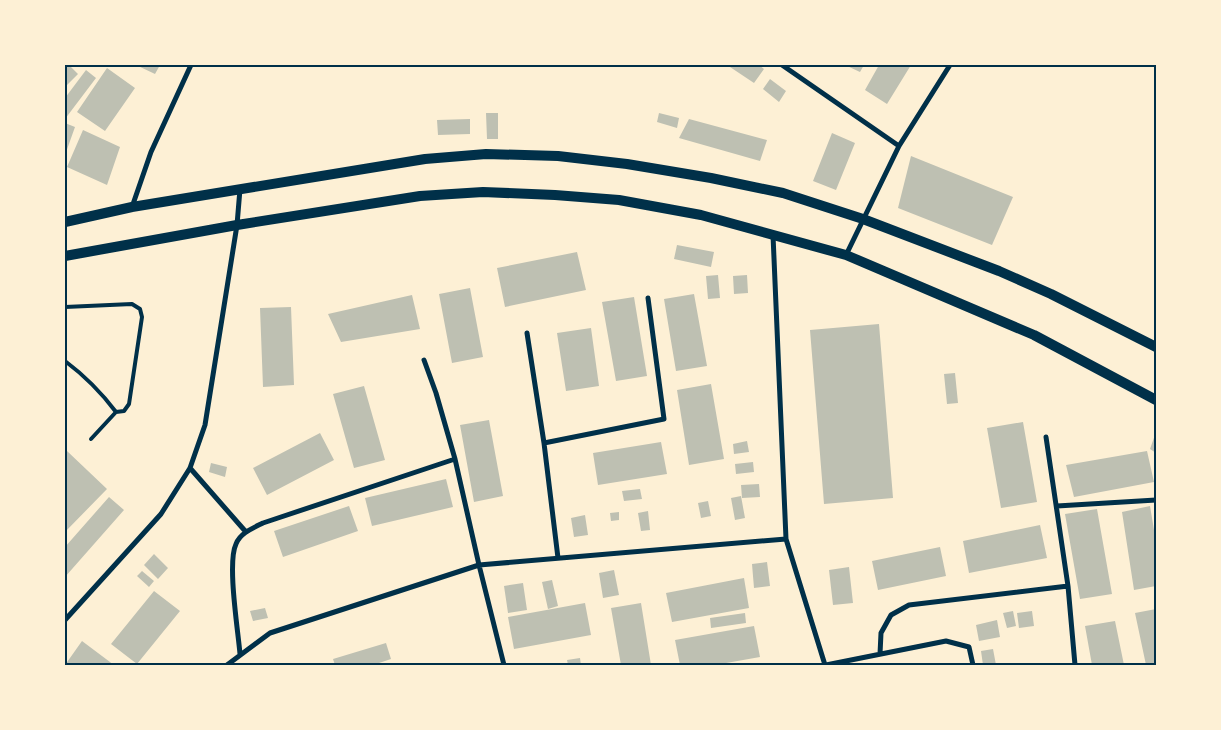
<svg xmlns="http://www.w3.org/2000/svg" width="1221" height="730" viewBox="0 0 1221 730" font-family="'Roboto Condensed',sans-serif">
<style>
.building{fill:#bec0b2}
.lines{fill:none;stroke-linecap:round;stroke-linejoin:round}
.service{stroke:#003049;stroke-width:4}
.minor{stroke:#003049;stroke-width:5}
.secondary{stroke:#003049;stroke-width:10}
.neatline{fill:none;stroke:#003049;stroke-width:2}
</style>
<rect width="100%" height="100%" fill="#fdf0d5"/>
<path class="building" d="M 65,65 L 69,65 L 78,74 L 65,87 Z
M 136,65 L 160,65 L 155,74 Z
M 727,65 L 759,65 L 764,69 L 754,83 Z
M 845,65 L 864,65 L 860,72 Z
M 879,65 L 911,65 L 887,104 L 865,90 Z
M 107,68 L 135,88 L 105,131 L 77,112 Z
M 86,70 L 96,78 L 65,119 L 65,98 Z
M 770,79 L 786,91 L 779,102 L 763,89 Z
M 486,113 L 498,113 L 498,139 L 487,139 Z
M 659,113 L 679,118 L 677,128 L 657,122 Z
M 470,119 L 470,134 L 438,135 L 437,120 Z
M 689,119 L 767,140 L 760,161 L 679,138 Z
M 65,123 L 75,127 L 65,155 Z
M 83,130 L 120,147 L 107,185 L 67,167 Z
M 832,133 L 855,143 L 836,190 L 813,181 Z
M 911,156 L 1013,197 L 992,245 L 898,208 Z
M 677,245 L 714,252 L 711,267 L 674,259 Z
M 577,252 L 586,290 L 505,307 L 497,268 Z
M 718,275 L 720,298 L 708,299 L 706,276 Z
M 747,275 L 748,293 L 734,294 L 733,276 Z
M 470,288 L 483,357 L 452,363 L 439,294 Z
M 694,294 L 707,366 L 676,371 L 664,299 Z
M 412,295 L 420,329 L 341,342 L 328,314 Z
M 634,297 L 647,376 L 616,381 L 602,302 Z
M 291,307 L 294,385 L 263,387 L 260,308 Z
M 879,324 L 893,498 L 824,504 L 810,330 Z
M 591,328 L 599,386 L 566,391 L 557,333 Z
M 955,373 L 958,403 L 947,404 L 944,374 Z
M 711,384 L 724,459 L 689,465 L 677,390 Z
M 364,386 L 385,460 L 354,468 L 333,394 Z
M 489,420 L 503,496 L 474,502 L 460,425 Z
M 1023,422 L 1037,502 L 1001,508 L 987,428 Z
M 1156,432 L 1156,453 L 1150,449 Z
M 320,433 L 334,460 L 267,495 L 253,468 Z
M 747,441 L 749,452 L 734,454 L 733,444 Z
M 661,442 L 667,474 L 598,485 L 593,453 Z
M 67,451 L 107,489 L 65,532 L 65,453 Z
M 1147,451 L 1154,482 L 1074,497 L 1066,465 Z
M 753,462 L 754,472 L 736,474 L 735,464 Z
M 211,463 L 227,467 L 225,477 L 209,472 Z
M 446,479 L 453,507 L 372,526 L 365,498 Z
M 759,484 L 760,497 L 742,498 L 741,485 Z
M 640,489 L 642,499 L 624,501 L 622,491 Z
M 741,496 L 745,518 L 735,520 L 731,498 Z
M 109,497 L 124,510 L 65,577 L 65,547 Z
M 708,501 L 711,516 L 701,518 L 698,503 Z
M 349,506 L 358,531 L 283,557 L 274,531 Z
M 1150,506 L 1156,542 L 1156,586 L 1134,590 L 1122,512 Z
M 1097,509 L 1112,594 L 1080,599 L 1065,514 Z
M 648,511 L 650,530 L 641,531 L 638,513 Z
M 619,512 L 619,520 L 611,521 L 610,513 Z
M 585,515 L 588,535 L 574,537 L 571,518 Z
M 1040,525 L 1047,558 L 969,573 L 963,541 Z
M 940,547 L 946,576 L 878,590 L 872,561 Z
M 154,554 L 168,568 L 158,579 L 144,565 Z
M 767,562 L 770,586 L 754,588 L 752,564 Z
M 849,567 L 853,603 L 833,605 L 829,570 Z
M 614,570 L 619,595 L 603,598 L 599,573 Z
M 142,571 L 154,581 L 149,587 L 137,576 Z
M 744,578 L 749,608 L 672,622 L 666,593 Z
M 552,580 L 558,606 L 548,609 L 542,582 Z
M 523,583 L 527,610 L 508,613 L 504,586 Z
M 154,591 L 180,611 L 137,664 L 111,644 Z
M 585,603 L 591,635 L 514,649 L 508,617 Z
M 641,603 L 651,665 L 621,665 L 611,608 Z
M 265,608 L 268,618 L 253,621 L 250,611 Z
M 1156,609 L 1156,665 L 1146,665 L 1135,613 Z
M 1013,611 L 1016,626 L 1007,628 L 1003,613 Z
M 1032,611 L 1034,626 L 1019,628 L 1017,613 Z
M 745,613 L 746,623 L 711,628 L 710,618 Z
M 997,620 L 1000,637 L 979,641 L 976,625 Z
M 1115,621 L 1124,665 L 1092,665 L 1085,626 Z
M 754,626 L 760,657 L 715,665 L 680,665 L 675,640 Z
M 82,641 L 114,665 L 65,665 Z
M 386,643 L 391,659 L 373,665 L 335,665 L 333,659 Z
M 993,649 L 996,665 L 983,665 L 981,651 Z
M 580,658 L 581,665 L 568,665 L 567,660 Z"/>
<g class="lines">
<path class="service" d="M 65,307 L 132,304 L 140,309 L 142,317 L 129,404 L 124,411 L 116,412
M 65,361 C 85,376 101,392 116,412 L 91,439"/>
<path class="minor" d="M 782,65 L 899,146
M 132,207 L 151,152 L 191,65
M 773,235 L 786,539 L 825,665
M 846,255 L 899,146 L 950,65
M 527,333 L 544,443 L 558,558
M 424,360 L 436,393 L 455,459 L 479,565 L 504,665
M 1046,437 L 1068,586 L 1075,665
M 544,443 L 664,419 L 648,298
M 190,468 L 246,532
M 1057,506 L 1156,500
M 65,620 L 161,514 L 190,468 L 205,425 L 237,225 L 240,189
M 240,654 C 238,630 227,563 236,544 C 240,533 253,528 263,523 L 455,459
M 880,654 L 881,633 L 891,615 L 909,605 L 1068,586
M 227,665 L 270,633 L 479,565 L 786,539
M 826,665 L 946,641 L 969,647 L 973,665"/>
<path class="secondary" d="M 65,222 L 132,207 L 425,159 L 486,154 L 558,156 L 627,164 L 711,178 L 783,193 L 863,219 L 999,271 L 1051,294 L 1156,347
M 65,256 L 237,225 L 420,196 L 483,192 L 555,195 L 619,200 L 701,215 L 846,255 L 1034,335 L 1156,400"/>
</g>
<rect width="1221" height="730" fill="none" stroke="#fdf0d5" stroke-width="132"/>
<rect x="66" y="66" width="1089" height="598" class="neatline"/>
</svg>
